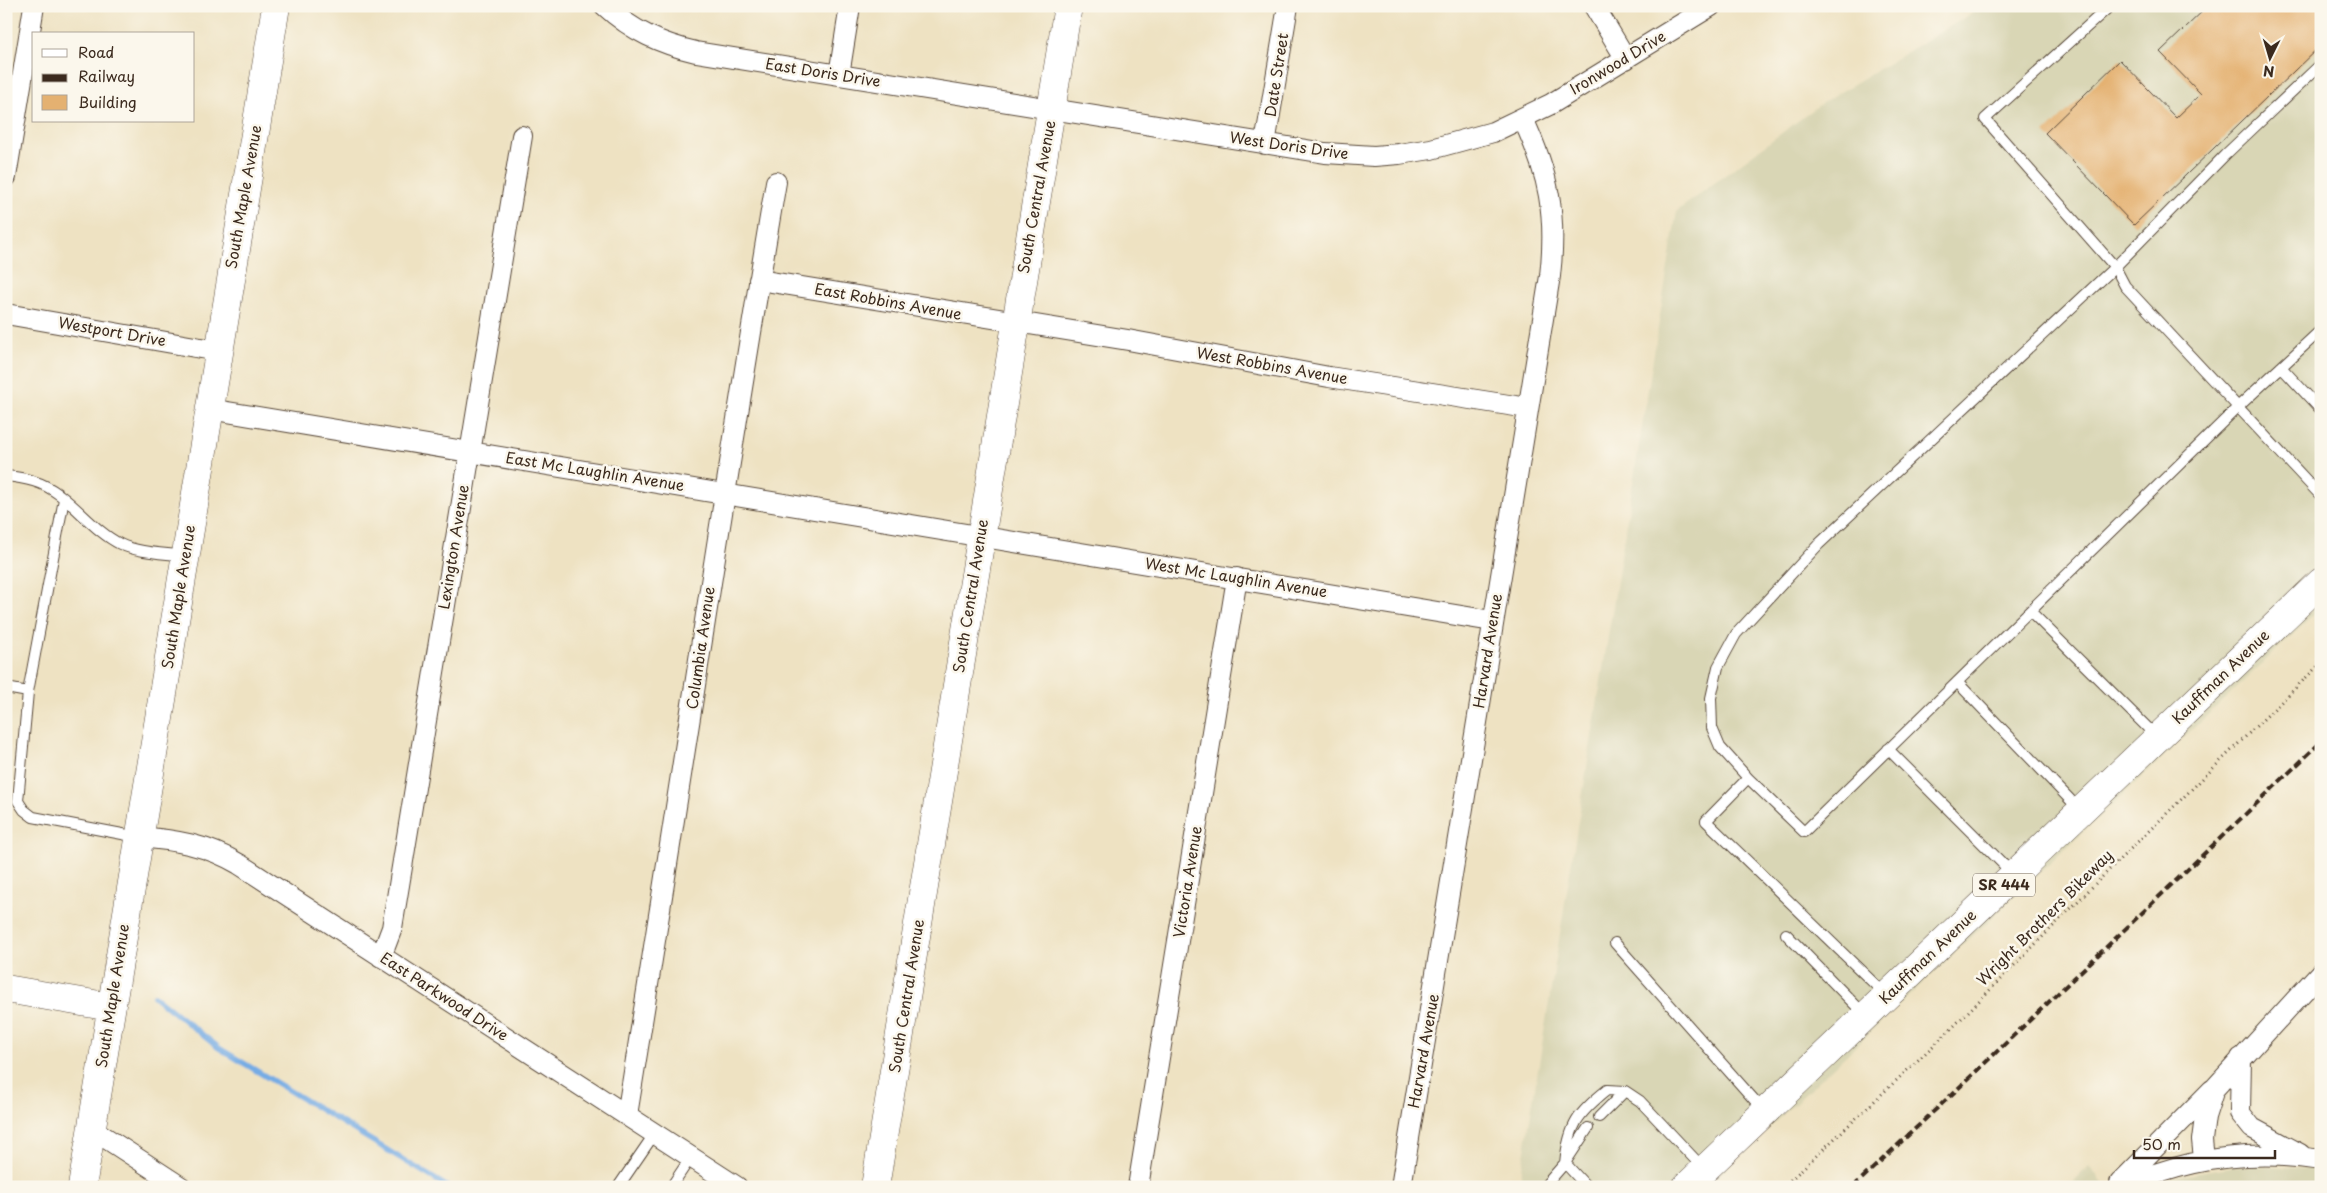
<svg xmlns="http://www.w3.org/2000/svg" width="2327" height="1193" viewBox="0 0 2327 1193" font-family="'Playpen Sans',sans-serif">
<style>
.built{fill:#d9d6b5}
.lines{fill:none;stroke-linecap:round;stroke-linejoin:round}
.stream{stroke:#76ace4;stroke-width:5.5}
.building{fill:#e4b171}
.lane-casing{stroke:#564637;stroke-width:12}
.street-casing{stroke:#564637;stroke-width:22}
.secondary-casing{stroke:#564637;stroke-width:29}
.primary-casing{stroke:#564637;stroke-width:29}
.path{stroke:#564637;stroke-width:3;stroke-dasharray:1 4;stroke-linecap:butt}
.lane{stroke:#fff;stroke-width:10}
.street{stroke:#fff;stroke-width:20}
.secondary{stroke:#fff;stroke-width:28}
.primary{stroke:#fff;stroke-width:28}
.rail{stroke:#3b2a1e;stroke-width:4;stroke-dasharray:8 4;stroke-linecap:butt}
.labels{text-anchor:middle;stroke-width:5;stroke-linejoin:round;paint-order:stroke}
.shield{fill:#fbf7ec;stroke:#75685c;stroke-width:1}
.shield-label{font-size:14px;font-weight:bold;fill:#3b2a1e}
.street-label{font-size:15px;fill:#3b2a1e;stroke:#fbf7ec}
</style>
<rect width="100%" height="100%" fill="#fbf7ec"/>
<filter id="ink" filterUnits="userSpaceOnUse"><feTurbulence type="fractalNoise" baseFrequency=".02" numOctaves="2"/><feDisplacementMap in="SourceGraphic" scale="10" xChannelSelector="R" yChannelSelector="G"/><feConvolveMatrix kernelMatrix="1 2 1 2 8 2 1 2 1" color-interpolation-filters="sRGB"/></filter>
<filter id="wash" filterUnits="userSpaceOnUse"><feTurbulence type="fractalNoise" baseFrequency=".0096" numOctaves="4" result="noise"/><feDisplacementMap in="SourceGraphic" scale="20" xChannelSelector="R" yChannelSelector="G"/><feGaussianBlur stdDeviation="1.12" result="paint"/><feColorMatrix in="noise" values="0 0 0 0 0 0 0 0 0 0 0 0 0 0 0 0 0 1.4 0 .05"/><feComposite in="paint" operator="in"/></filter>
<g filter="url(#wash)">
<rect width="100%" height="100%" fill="#eee2c2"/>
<path class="built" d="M 1984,6 L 2321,6 L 2321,608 L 1706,1187 L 1519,1187 L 1677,211 L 1822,103 Z
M 2089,1166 L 2107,1187 L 2068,1187 Z
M 2267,1166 L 2321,1170 L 2321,1187 L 2148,1187 L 2165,1179 L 2199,1172 L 2230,1167 Z"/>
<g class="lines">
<path class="stream" d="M 154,996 L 219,1048 L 448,1187"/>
</g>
<g id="blocks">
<path class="building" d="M 2208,6 L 2321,6 L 2321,45 L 2134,225 L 2045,133 L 2120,60 L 2176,118 L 2201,94 L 2160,52 Z"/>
</g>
</g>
<g filter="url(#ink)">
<use href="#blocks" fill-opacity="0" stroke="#564637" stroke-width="1"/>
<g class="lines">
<g class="lane-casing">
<path id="lane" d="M 2110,6 L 1985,119 L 2115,267 L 2125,286 L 2321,496
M 2281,367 L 2321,410
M 6,476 C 15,477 24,478 33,481 C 68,491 88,528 120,544 C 139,553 163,553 184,556
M 2030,611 L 2157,737
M 1957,682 L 2080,810
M 6,688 L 28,692 L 64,499
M 28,692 L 18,801 L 24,810 L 33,817 L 138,837
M 1888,749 L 2013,874
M 1748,778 L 1720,747 L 1712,728 L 1711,698 L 1718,667 L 1736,634 L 1819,544 L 2115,267 L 2225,155 L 2321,64
M 1786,934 L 1866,1016
M 1615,943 L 1765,1112
M 1885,994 L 1706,821 L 1748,778 L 1804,832 L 2239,406 L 2321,330
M 1599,1117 L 1625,1091
M 618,1187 L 655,1133
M 671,1187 L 691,1157
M 1544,1187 L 1565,1163 L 1588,1128
M 1587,1187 L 1565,1163 C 1569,1125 1578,1113 1607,1090 L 1625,1091 L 1640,1101 L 1704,1169"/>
</g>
<g class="street-casing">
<path id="street" d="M 605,6 C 632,31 661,44 696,52 L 1325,153 L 1374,156 L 1399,154 L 1431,149 L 1493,132 L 1551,104 L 1711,6
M 1594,6 L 1626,59
M 839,75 L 850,6
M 1265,144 L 1288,6
M 6,177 L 34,6
M 759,280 L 1128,340 L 1329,377 L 1528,408
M 6,314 L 218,351
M 209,409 L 1492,621
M 139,837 C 176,840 207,845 239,864 L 737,1187
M 381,957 L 392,928 L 522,136
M 2241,1058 L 2240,1113 L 2252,1128 L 2300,1154
M 627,1115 C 678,804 723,492 776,182
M 92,1129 L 181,1187
M 2204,1159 L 2202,1140 L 2205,1117 L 2214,1089 L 2321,972
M 2120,1183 L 2212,1090
M 1138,1187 L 1237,578
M 1401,1187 L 1550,276 C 1557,215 1549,174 1523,119
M 2123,1187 C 2186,1158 2252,1149 2321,1160"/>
</g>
<g class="secondary-casing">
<path id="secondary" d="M 6,989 L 111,1007
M 82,1187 L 276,6
M 875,1187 L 1068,6"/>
</g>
<g class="primary-casing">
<path id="primary" d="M 1686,1187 L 2321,582"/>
</g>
<path class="path" d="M 1783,1187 L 1950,1030 L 2113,866 L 2321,663"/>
<use href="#lane" class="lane"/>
<use href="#street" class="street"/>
<use href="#secondary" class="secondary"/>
<use href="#primary" class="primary"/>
<path class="rail" d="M 1853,1187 L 1964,1083 L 2321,742"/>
</g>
</g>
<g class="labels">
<rect class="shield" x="1973" y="873.5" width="62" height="23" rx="4"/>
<g class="shield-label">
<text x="2004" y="890">SR 444</text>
</g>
<g class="street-label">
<text transform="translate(1618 63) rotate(-31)" y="5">Ironwood Drive</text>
<text transform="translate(823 73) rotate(9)" y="5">East Doris Drive</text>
<text transform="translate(1277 75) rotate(-81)" y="5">Date Street</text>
<text transform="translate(1289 146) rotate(8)" y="5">West Doris Drive</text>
<text transform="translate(244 197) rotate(-80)" y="5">South Maple Avenue</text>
<text transform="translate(1037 197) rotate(-80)" y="5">South Central Avenue</text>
<text transform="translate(888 302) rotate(10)" y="5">East Robbins Avenue</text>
<text transform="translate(112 332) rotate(10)" y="5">Westport Drive</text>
<text transform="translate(1272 366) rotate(10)" y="5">West Robbins Avenue</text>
<text transform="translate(595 472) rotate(9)" y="5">East Mc Laughlin Avenue</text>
<text transform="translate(454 547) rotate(-81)" y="5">Lexington Avenue</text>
<text transform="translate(1236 578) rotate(9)" y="5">West Mc Laughlin Avenue</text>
<text transform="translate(971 596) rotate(-81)" y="5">South Central Avenue</text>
<text transform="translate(179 597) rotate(-81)" y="5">South Maple Avenue</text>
<text transform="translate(701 648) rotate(-82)" y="5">Columbia Avenue</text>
<text transform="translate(1488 651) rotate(-81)" y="5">Harvard Avenue</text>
<text transform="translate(2221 677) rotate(-44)" y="5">Kauffman Avenue</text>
<text transform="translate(1188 882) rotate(-81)" y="5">Victoria Avenue</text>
<text transform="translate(2045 918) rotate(-45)" y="5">Wright Brothers Bikeway</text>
<text transform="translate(1928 957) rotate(-44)" y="5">Kauffman Avenue</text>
<text transform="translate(113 996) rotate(-81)" y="5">South Maple Avenue</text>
<text transform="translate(907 996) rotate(-81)" y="5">South Central Avenue</text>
<text transform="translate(444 997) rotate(33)" y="5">East Parkwood Drive</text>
<text transform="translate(1424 1051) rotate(-80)" y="5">Harvard Avenue</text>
</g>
</g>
<rect width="2327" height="1193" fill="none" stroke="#fbf7ec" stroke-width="25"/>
<rect x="32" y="32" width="162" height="90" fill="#fbf7ec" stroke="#aea59a"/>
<rect x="42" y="49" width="25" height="8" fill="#ffffff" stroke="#aea59a"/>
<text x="78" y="58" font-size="15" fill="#3b2a1e">Road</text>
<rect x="42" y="74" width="25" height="8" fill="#3b2a1e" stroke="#aea59a"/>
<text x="78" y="82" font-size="15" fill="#3b2a1e">Railway</text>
<rect x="42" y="95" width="25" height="15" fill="#e4b171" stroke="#aea59a"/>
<text x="78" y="108" font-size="15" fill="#3b2a1e">Building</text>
<g transform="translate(2270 58) rotate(185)" stroke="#fbf7ec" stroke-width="4" paint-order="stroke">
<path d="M0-4L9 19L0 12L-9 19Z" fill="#3b2a1e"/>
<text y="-8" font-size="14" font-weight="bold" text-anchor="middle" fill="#3b2a1e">N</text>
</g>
<path d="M2134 1150v8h141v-8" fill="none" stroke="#3b2a1e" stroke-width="2.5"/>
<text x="2142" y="1150" font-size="15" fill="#3b2a1e" stroke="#fbf7ec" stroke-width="4" paint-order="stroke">50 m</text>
</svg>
